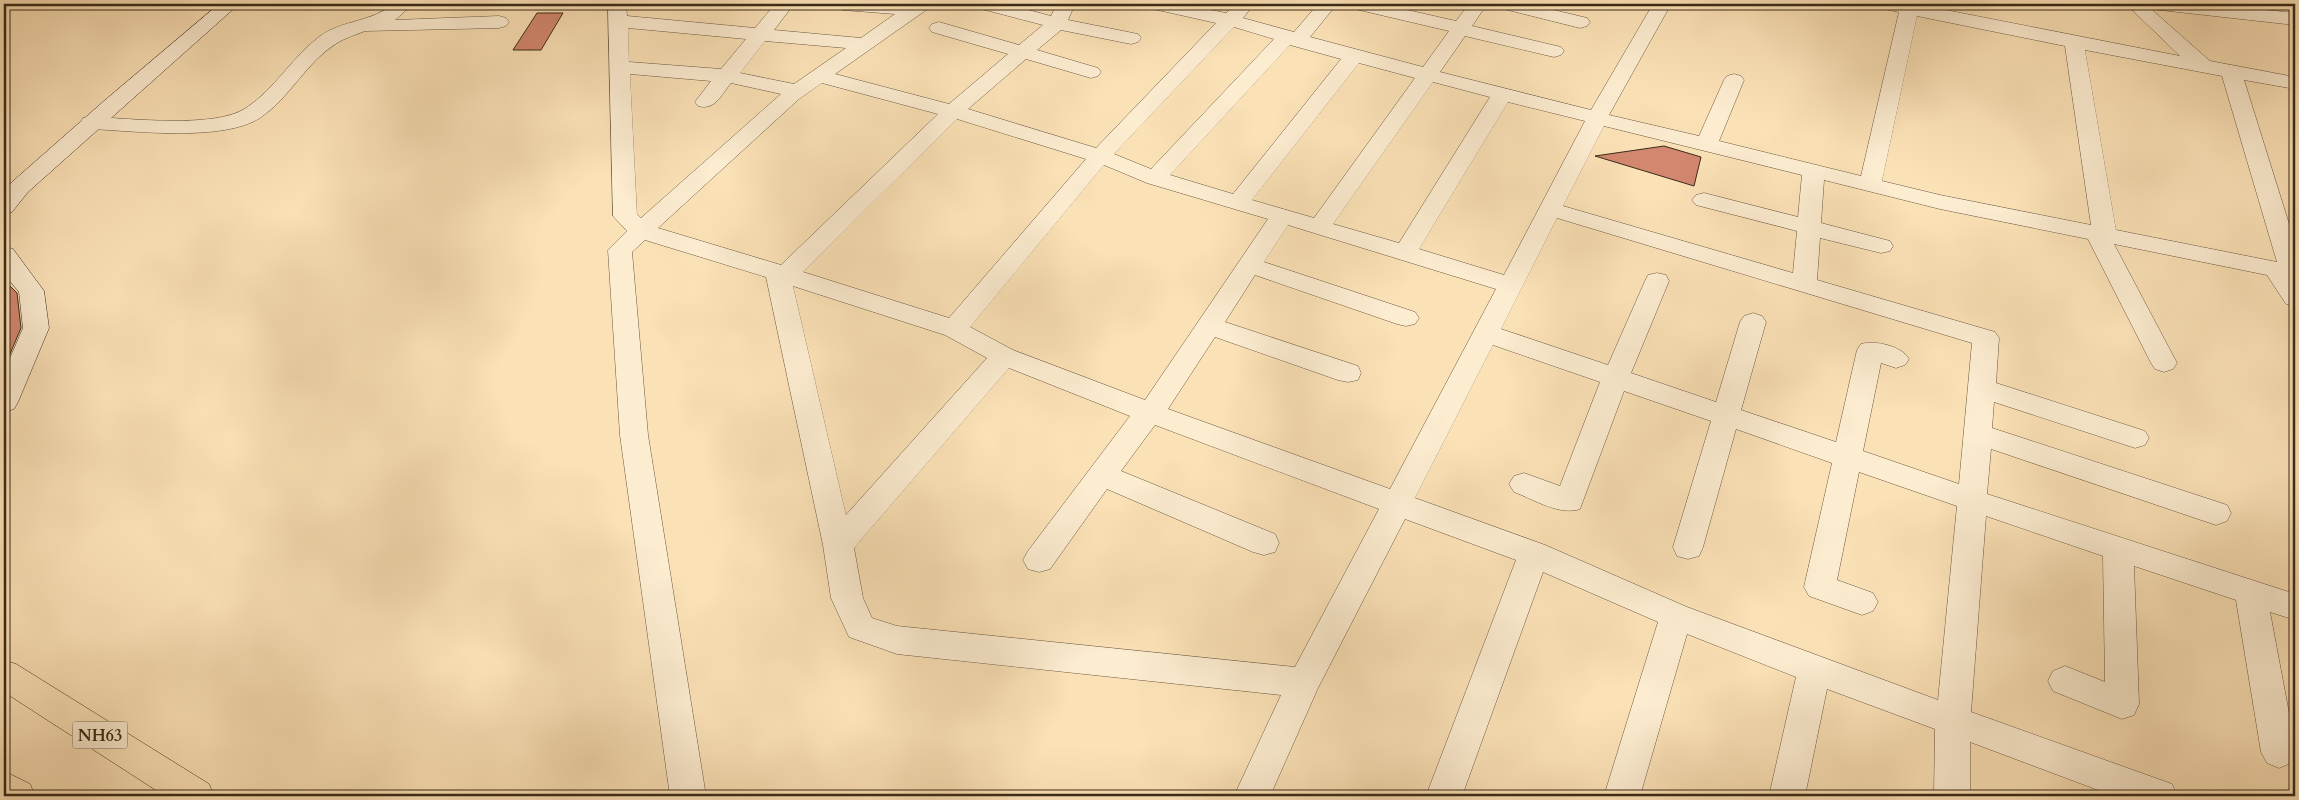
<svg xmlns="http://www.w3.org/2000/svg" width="2299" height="800" viewBox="0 0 2299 800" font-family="Cardo,serif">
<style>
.building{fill:#d3876f;stroke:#3a2b18}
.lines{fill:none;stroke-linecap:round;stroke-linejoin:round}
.minor-casing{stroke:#6a5840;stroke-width:1}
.secondary-casing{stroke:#3a2b18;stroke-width:1}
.trunk-casing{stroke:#3a2b18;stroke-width:1}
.minor{fill:#fcecd0;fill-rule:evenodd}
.secondary{fill:#fcecd0;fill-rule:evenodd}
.trunk{fill:#fbe1b6;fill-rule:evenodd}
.labels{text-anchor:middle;stroke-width:4;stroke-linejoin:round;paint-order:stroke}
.shield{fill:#fcecd0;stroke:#74654f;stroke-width:1}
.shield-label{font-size:16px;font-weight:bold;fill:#3a2b18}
</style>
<rect width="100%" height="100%" fill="#fbe1b6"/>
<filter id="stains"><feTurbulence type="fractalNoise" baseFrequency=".004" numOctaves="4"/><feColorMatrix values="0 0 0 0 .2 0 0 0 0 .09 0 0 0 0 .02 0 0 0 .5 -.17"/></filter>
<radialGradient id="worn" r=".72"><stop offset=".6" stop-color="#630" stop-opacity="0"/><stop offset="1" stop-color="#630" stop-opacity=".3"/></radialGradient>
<path class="building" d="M 537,13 L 563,13 L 541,50 L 513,50 Z
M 1664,146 L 1701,157 L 1694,186 L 1595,156 Z
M 4,280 L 17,293 L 21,328 L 4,368 Z"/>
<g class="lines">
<g class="minor-casing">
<path id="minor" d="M 393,4 L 413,4 L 395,20 L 499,16 L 506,18 L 509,22 L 506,26 L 499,28 L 365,31 C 355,35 345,38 337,43 C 306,62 290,98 260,118 C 222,142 136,131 91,129 L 83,128 L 80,123 L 83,118 L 91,117 C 129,118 215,129 246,108 C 275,89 292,57 320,36 C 342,20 373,22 393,4 Z
M 608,4 L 626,4 L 627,16 L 755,28 L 775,4 L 794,4 L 774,30 L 861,38 L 895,14 L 843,10 L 836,8 L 834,4 L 931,4 L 929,8 L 835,74 L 949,104 L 1008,54 L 932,32 L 929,28 L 932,24 L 939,22 L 1019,45 L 1043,25 L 978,8 L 976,4 L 1006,4 L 1051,16 L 1057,4 L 1075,4 L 1068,20 L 1138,34 L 1141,38 L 1138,42 L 1131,44 L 1061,30 L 1037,50 L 1098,68 L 1101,72 L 1098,76 L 1091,78 L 1026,59 L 968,109 L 1096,148 L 1216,23 L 1149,8 L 1147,4 L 1181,4 L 1226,13 L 1235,4 L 1254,4 L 1243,18 L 1294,32 L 1318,4 L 1337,4 L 1310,37 L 1423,67 L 1449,31 L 1351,8 L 1349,4 L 1381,4 L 1456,21 L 1469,4 L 1487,4 L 1472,26 L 1561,47 L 1564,51 L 1561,55 L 1554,57 L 1465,36 L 1440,72 L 1591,110 L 1653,4 L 1671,4 L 1609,115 L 1699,136 L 1724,80 L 1727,76 L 1734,74 L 1741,76 L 1744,80 L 1719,141 L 1861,176 L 1899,12 L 1879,8 L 1877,4 L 1915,4 L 2180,56 L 2126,4 L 2205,4 L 2295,13 L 2295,25 L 2151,9 L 2210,61 L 2295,77 L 2295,89 L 2244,80 L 2295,243 L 2295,306 L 2286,304 L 2267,275 L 2114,244 L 2177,363 L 2173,369 L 2164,372 L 2155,369 L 2151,363 L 2088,239 L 1940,209 L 1824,180 L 1821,223 L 1890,241 L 1893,246 L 1890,251 L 1881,253 L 1820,238 L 1817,280 L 1995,332 L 1999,338 L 1996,383 L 2145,431 L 2149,438 L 2145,445 L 2135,448 L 1994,402 L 1992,428 L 2227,505 L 2231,513 L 2227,521 L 2216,525 L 1991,449 L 1987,494 L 2295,594 L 2295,620 L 2270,612 L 2295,745 L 2295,755 L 2291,763 L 2279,768 L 2267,763 L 2261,752 L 2236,600 L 2134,566 L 2139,704 L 2134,715 L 2122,719 L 2053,691 L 2048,681 L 2053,671 L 2065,666 L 2105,682 L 2103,556 L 1986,516 L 1971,712 L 2172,784 L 2177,796 L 2114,796 L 1970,742 L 1970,796 L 1934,796 L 1935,729 L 1827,689 L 1805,796 L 1769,796 L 1796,677 L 1687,634 L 1640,796 L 1604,796 L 1658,622 L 1543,572 L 1462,796 L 1426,796 L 1516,560 L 1405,519 L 1318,688 L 1270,796 L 1234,796 L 1281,695 L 897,654 L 849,637 L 831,598 L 823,545 L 766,277 L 645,240 L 632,252 L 648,435 L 706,796 L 670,796 L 620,435 L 608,250 L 627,231 L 613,216 ZM 1917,16 L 2065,46 L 2091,225 L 1940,195 L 1882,181 ZM 1234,27 L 1274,39 L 1151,169 L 1114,154 ZM 628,28 L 746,39 L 721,69 L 629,62 ZM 765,41 L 846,48 L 794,84 L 740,73 ZM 1290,45 L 1341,59 L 1233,194 L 1170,175 ZM 2085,50 L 2222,76 L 2277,262 L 2116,230 ZM 1359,63 L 1415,78 L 1314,218 L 1252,200 ZM 630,74 L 711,81 L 695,102 L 698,106 C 715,111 721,95 731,83 L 781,94 L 641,218 L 637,214 ZM 1433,82 L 1490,97 L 1399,243 L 1333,224 ZM 822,83 L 938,114 L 781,265 L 658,228 L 799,99 ZM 1508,102 L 1585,121 L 1504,275 L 1419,249 ZM 957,119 L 1086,159 L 949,318 L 803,272 ZM 1604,126 L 1802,175 L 1798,217 L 1704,193 L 1696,195 L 1692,200 L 1696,205 L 1797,231 L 1793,273 L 1563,206 ZM 1104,165 L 1147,183 L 1268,219 L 1145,400 L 1013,350 L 970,327 ZM 1557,218 L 1972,343 L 1959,484 L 1863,451 L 1881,363 L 1896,368 L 1905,365 L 1909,359 C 1902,346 1875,340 1861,344 L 1857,350 L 1836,442 L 1741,410 L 1766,322 L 1762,316 L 1753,313 L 1744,316 L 1740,322 L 1716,402 L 1631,373 L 1669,281 L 1666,275 L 1657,273 L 1648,275 L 1645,281 L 1608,365 L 1501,329 ZM 1288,225 L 1496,289 L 1390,489 L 1168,409 L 1215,337 L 1338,380 L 1348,382 L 1358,380 L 1361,373 L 1358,366 L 1225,322 L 1255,275 L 1397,324 L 1406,326 L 1415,324 L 1419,318 L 1415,312 L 1264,262 ZM 793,286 L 945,335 L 987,358 L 846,515 ZM 1493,345 L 1600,382 L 1560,486 L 1524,473 L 1514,476 L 1509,484 L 1514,492 C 1533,499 1559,516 1580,509 L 1624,391 L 1711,421 L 1673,547 L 1677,556 L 1688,559 L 1699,556 L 1703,547 L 1736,429 L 1832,463 L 1804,587 L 1809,596 L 1862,615 L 1873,611 L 1878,602 L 1873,593 L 1837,580 L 1859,472 L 1957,506 L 1938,700 L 1687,607 L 1545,545 L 1415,498 ZM 1009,368 L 1130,416 L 1028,551 L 1023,560 L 1028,569 L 1039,572 L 1050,569 L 1107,489 L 1253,552 L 1264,555 L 1275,552 L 1279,543 L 1275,534 L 1121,471 L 1155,425 L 1379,509 L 1295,667 L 897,626 L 872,618 L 863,598 L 854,548 Z
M 1498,4 L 1529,4 L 1587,18 L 1590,22 L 1587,26 L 1580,28 L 1500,8 Z"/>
</g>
<g class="secondary-casing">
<path id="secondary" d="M 219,4 L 239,4 L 28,192 L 12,212 L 4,214 L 4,192 L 12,182 L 104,101 Z
M 4,246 L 13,249 L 44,291 L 49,328 L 18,402 L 14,409 L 4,412 L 4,372 L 23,328 L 19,292 L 4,274 Z"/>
</g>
<g class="trunk-casing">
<path id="trunk" d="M 4,660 L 16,664 L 209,784 L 214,796 L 165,796 L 4,692 Z
M 4,771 L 30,784 L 35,796 L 4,796 Z"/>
</g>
<use href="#minor" class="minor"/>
<use href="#secondary" class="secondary"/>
<use href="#trunk" class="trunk"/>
</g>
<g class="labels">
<rect class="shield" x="72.5" y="721.5" width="55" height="27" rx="4"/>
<g class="shield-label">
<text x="100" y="741">NH63</text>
</g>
</g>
<rect width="2299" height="800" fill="none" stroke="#fbe1b6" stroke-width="20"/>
<rect x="5" y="5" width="2289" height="790" fill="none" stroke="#3a2b18" stroke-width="2.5"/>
<rect x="10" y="10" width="2279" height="780" fill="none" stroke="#3a2b18"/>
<rect width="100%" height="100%" filter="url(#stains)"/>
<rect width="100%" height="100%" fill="url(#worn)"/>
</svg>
